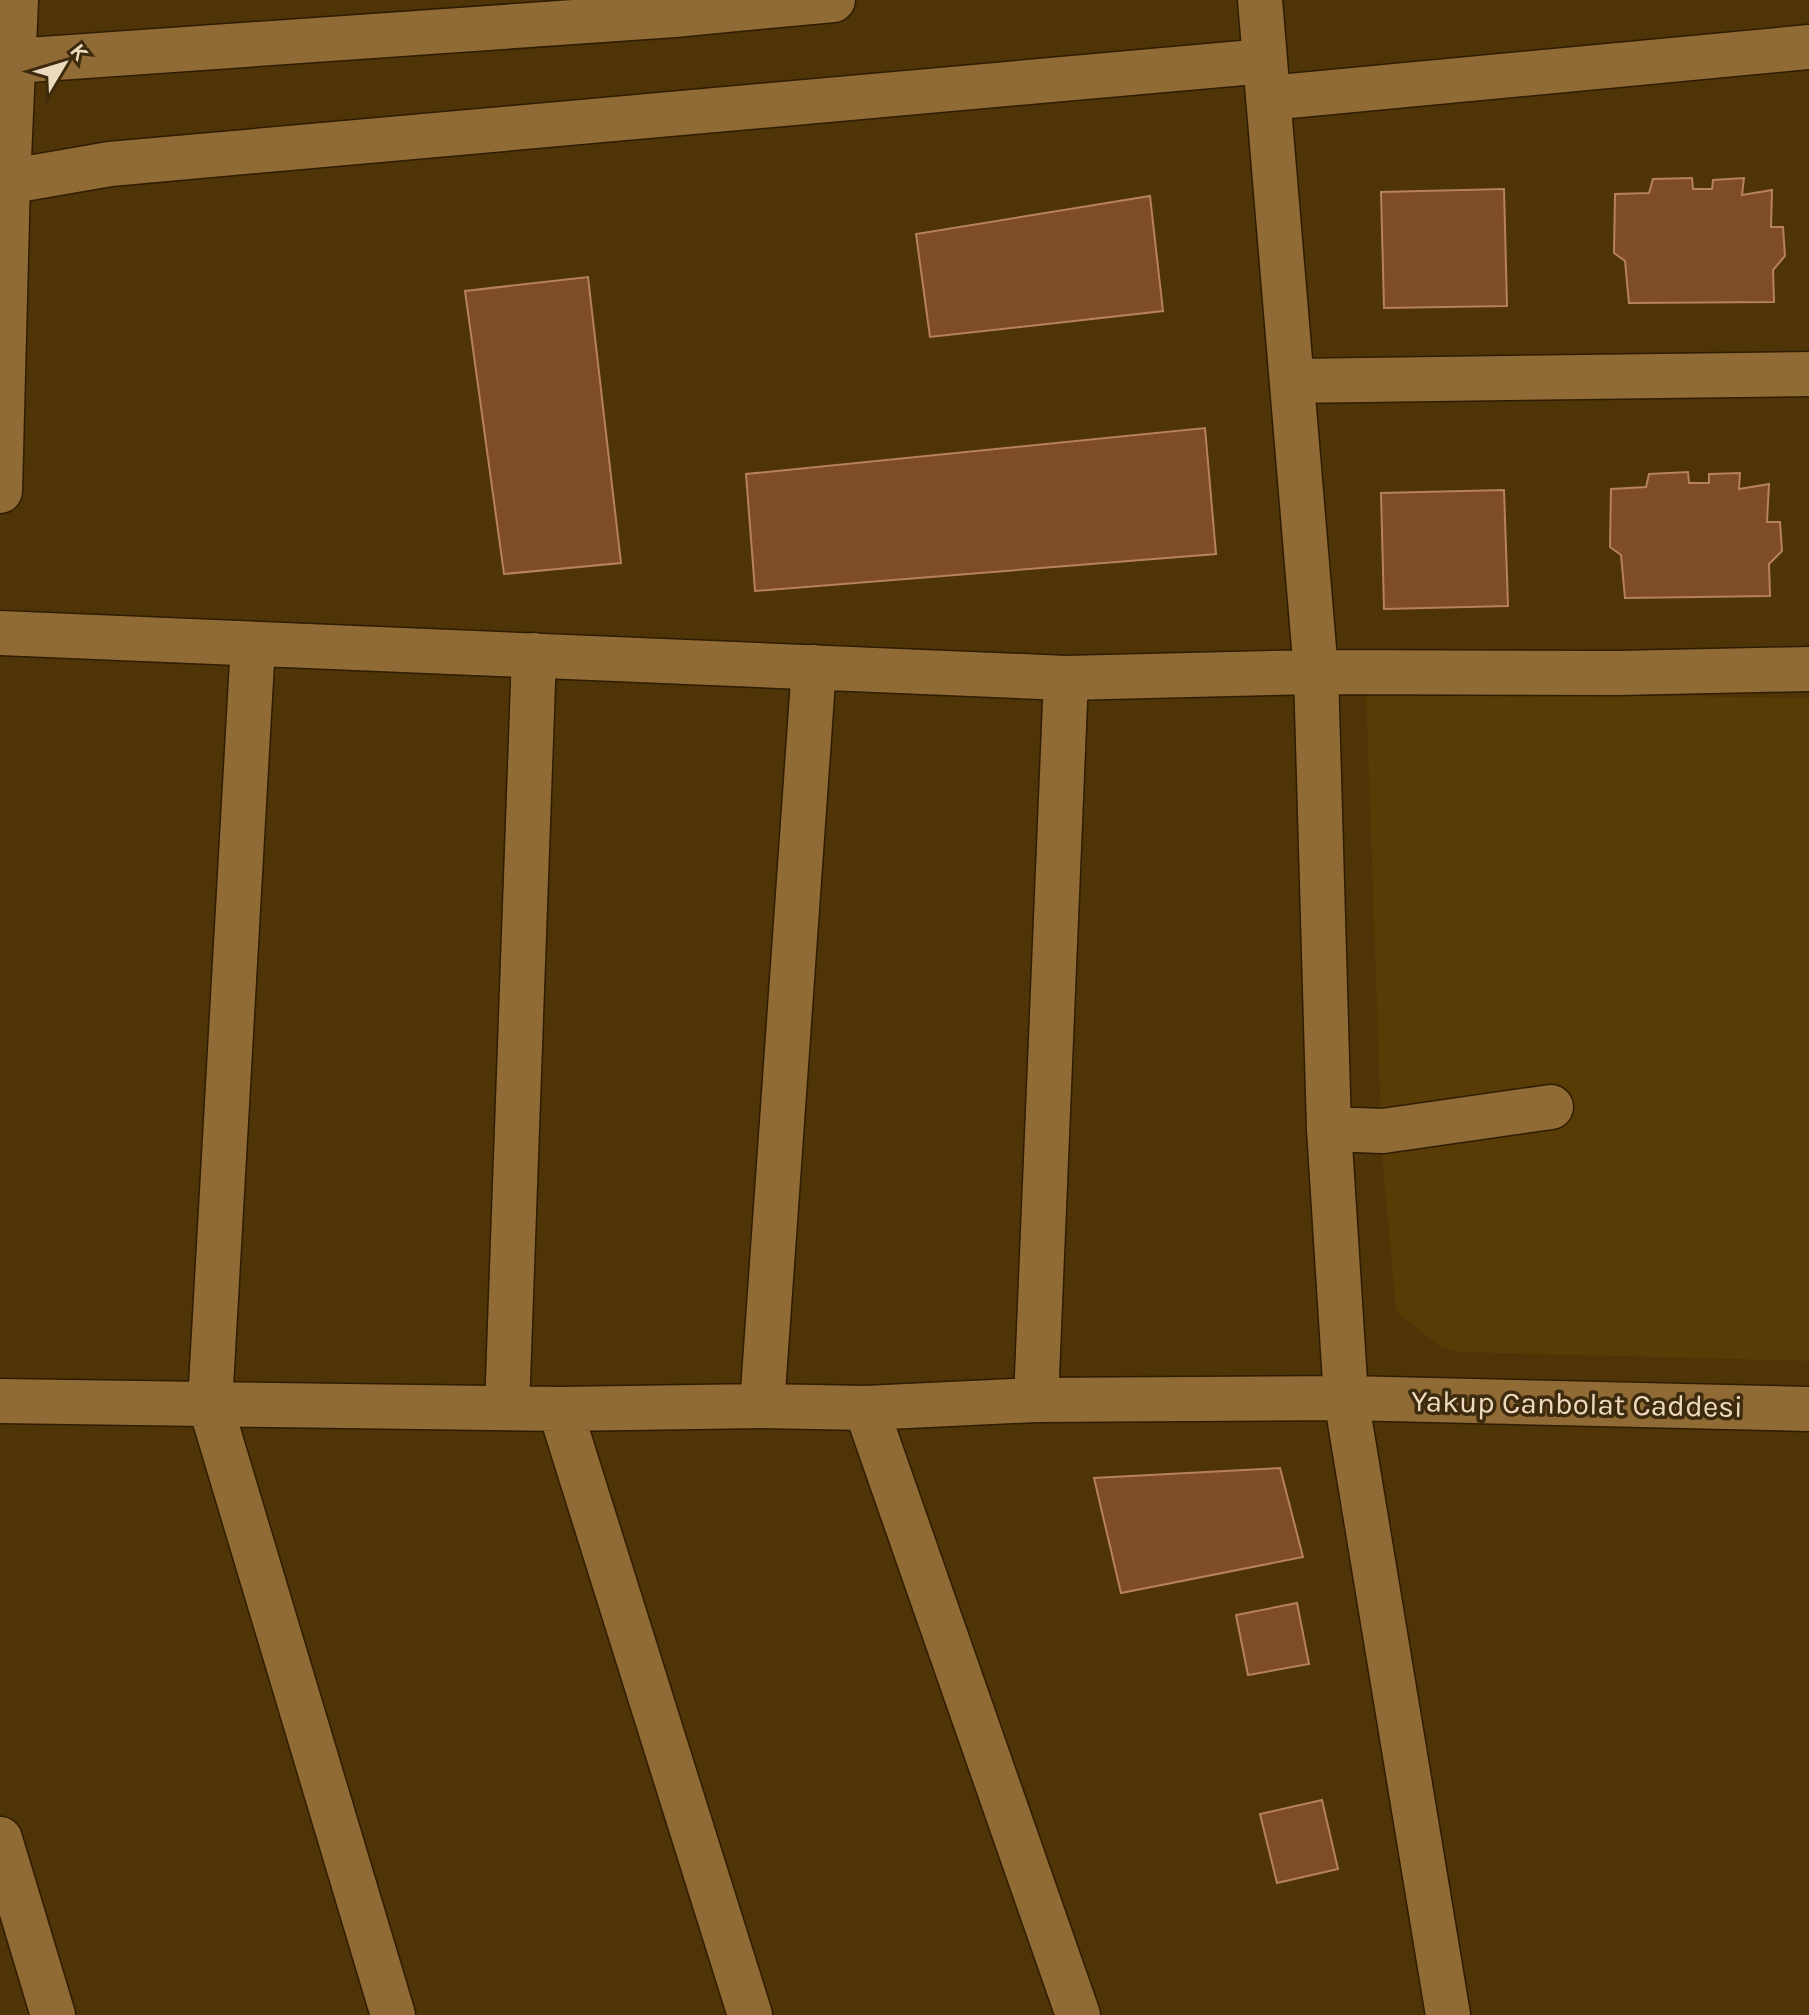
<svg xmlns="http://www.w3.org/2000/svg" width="1809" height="2015" viewBox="0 0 1809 2015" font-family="Karla,sans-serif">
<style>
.built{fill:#593b05}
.building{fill:#7e4c27;stroke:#b7815b;stroke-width:2}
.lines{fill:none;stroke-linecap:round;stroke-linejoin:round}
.minor-casing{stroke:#2f1d01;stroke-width:47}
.minor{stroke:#906b35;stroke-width:44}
.labels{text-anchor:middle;stroke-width:7;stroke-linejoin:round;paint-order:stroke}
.street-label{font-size:30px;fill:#eedabf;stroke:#3e2b0e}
</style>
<rect width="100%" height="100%" fill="#4e3407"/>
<path class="built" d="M 1366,692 L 1809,698 L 1809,1361 L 1458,1352 L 1439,1346 L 1396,1311 L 1382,1156 Z"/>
<path class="building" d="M 1692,178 L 1693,189 L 1712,189 L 1713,180 L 1744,178 L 1742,195 L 1772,190 L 1771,227 L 1783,227 L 1785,256 L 1773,270 L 1774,302 L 1629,303 L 1625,261 L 1614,253 L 1615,194 L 1649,193 L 1653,179 Z
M 1504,189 L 1507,306 L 1384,308 L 1381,192 Z
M 1150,196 L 1163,311 L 930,337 L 916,234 Z
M 588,277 L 621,563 L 504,574 L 465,291 Z
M 1205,428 L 1216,554 L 755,591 L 746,474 Z
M 1688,472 L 1689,483 L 1709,483 L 1709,474 L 1740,473 L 1739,489 L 1769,484 L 1767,522 L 1780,522 L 1782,551 L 1769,564 L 1770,596 L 1625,598 L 1621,555 L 1610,547 L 1611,489 L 1646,487 L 1649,474 Z
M 1504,490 L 1508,606 L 1384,609 L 1381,493 Z
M 1280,1468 L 1303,1557 L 1121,1593 L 1094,1478 Z
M 1297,1603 L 1309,1664 L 1248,1675 L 1236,1615 Z
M 1322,1800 L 1338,1869 L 1277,1883 L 1260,1814 Z"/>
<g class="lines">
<g class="minor-casing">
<path id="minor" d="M 1260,0 L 1316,672 L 1329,1129 L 1346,1398 L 1448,2015
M 674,15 L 833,0
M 0,58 L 14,61 L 674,15 L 672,0
M 1268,98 L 1809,47
M 0,183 L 110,164 L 1265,61
M 1292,381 L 1809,374
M 0,491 L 8,181 L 16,0
M 0,633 L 1066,678 L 1316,672 L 1618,673 L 1809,669
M 253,644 L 210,1404 L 393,2015
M 1329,1129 L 1383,1131 L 1551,1107
M 1036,1400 L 1066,678
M 0,1401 L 560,1409 L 762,1406 L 866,1408 L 1036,1400 L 1346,1398 L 1809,1409
M 762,1406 L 814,667
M 507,1408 L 534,655
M 866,1408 L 1078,2015
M 560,1409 L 750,2015
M 0,1839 L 53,2015"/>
</g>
<use href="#minor" class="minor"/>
</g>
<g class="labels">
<g class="street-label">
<text transform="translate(1577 1404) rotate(1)" y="10">Yakup Canbolat Caddesi</text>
</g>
</g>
<g transform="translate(64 64) rotate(52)" stroke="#3e2b0e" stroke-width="6" paint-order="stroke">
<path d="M0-6L14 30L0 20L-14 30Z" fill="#eedabf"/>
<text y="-12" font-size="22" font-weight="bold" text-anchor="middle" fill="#eedabf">K</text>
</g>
</svg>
